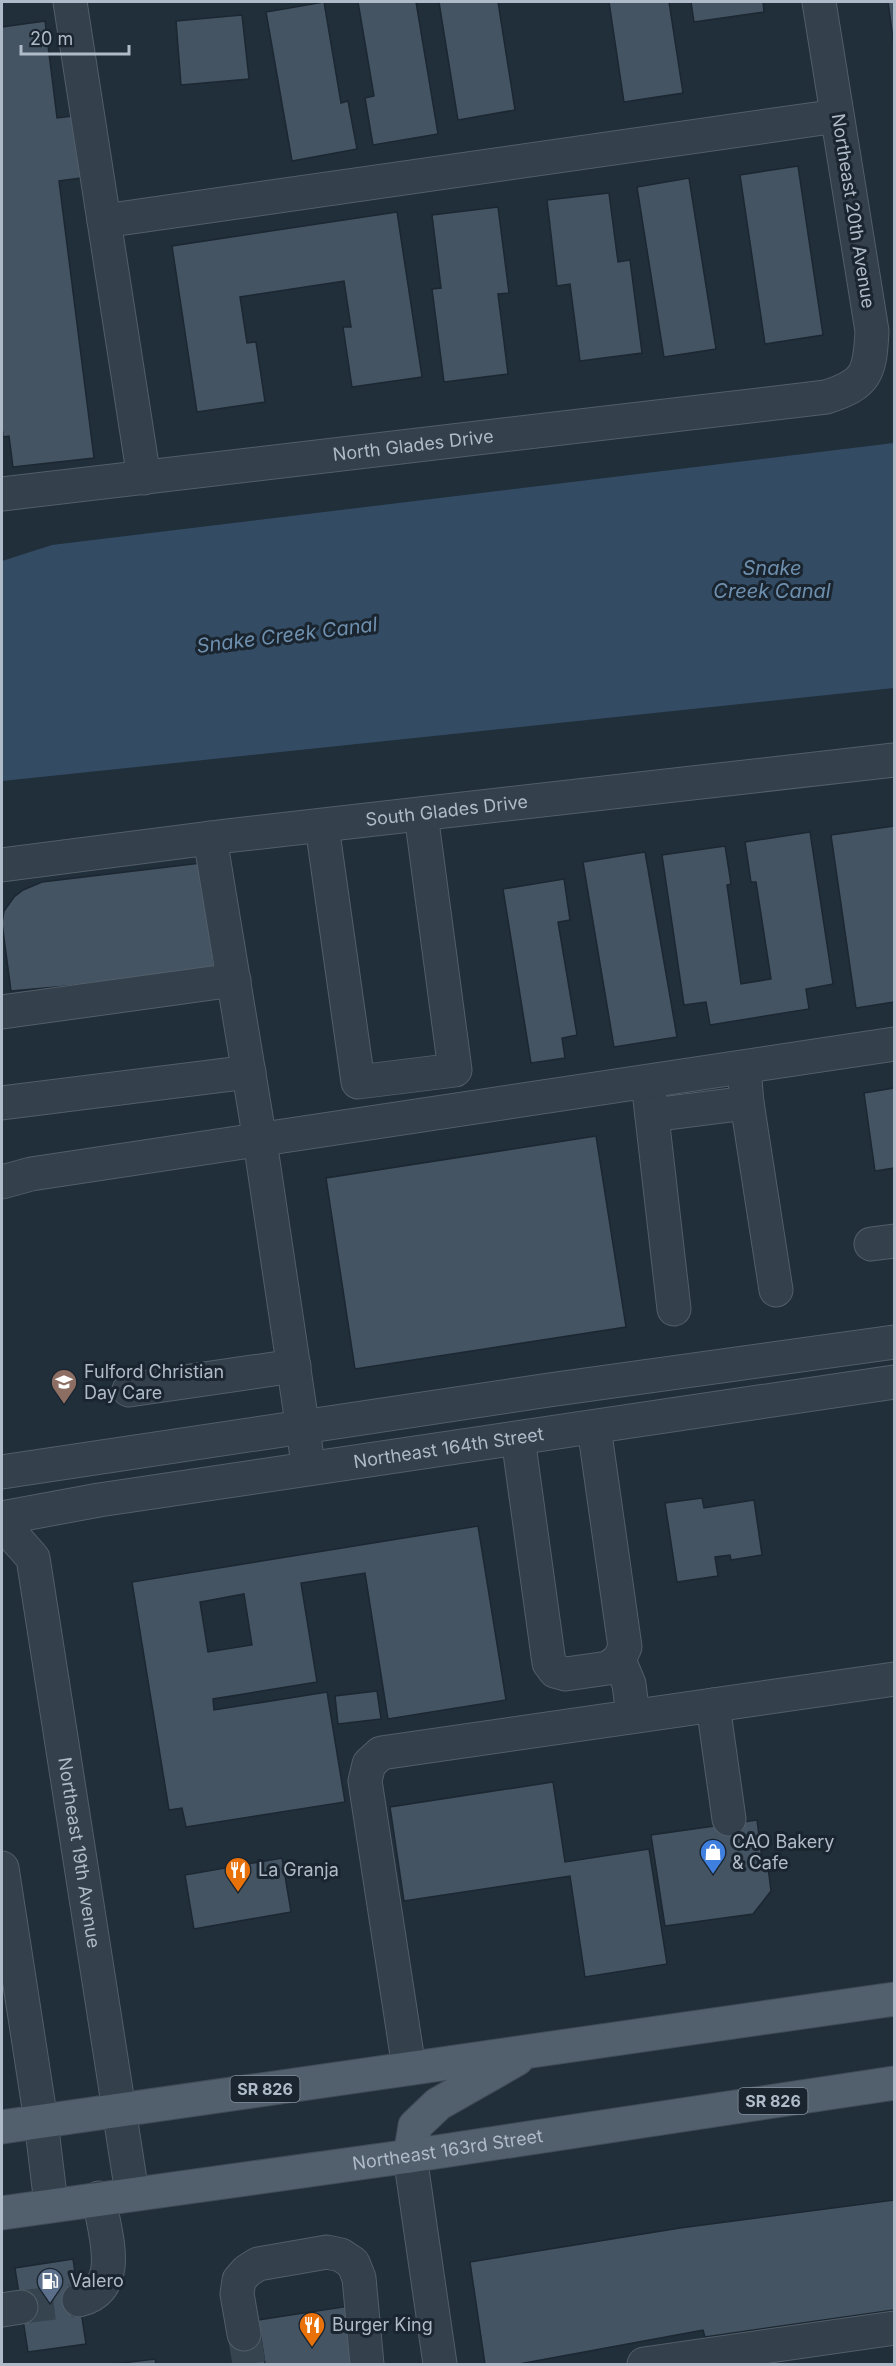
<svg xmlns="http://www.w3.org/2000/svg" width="896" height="2366" viewBox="0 0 896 2366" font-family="Inter,sans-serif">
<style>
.water{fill:#334c64}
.building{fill:#445463;stroke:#1c2732;stroke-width:1.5;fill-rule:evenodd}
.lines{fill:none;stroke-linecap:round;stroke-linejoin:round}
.minor-tunnel{stroke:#364450;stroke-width:33;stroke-dasharray:33 16;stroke-linecap:butt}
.minor-casing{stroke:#525e69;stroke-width:35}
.major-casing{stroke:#414c58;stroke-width:35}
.minor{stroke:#34404c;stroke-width:33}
.major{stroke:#525f6c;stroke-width:33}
.labels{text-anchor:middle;stroke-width:6;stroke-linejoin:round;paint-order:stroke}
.shield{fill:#1a2530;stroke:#828e9a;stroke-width:1.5}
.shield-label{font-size:16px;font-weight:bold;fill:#afbbc8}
.street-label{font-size:18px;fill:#afbbc8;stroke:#1a2530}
.poi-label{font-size:18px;fill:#afbbc8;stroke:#1a2530;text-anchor:start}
.water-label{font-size:20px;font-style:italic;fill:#6e8fad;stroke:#1a2530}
</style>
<rect width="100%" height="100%" fill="#212f3b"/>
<path class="water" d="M 894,443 L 894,688 L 2,781 L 2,561 L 52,545 Z"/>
<path class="building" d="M 324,2 L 341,103 L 348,101 L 357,149 L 292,161 L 266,12 Z
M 358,2 L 416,2 L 438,134 L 373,145 L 365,98 L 374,96 Z
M 439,2 L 498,2 L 515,110 L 458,120 Z
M 609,2 L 669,2 L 683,93 L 624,102 Z
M 691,2 L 763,2 L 764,12 L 694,22 Z
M 888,2 L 894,2 L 894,46 Z
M 242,15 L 249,79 L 181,85 L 176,21 Z
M 45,21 L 57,118 L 73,116 L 81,178 L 59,181 L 94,458 L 13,467 L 9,436 L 3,437 L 2,427 L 2,27 Z
M 798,166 L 823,335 L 765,344 L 740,175 Z
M 689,178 L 716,349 L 664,357 L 637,187 Z
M 609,193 L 618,262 L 630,260 L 642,353 L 580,361 L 570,284 L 557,286 L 547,200 Z
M 498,207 L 509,293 L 498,294 L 508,374 L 444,382 L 432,289 L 441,288 L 432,215 Z
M 397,212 L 422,377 L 352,387 L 343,327 L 351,327 L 344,281 L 240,297 L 247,343 L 256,342 L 265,402 L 197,412 L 172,246 Z
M 894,826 L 894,1002 L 856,1008 L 831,835 Z
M 810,832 L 833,984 L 806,989 L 809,1009 L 710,1025 L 706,1002 L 684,1005 L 662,855 L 725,846 L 731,884 L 727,885 L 741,984 L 771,979 L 756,882 L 751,882 L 745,842 Z
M 645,852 L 677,1037 L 614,1047 L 583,862 Z
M 201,863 L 215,973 L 11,991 L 2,923 L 4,911 L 14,897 L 23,890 L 42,882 Z
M 564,879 L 570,920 L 558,922 L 577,1035 L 562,1038 L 565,1058 L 531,1063 L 503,889 Z
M 894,1088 L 894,1168 L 875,1171 L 864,1093 Z
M 596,1136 L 626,1327 L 355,1369 L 326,1178 Z
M 702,1498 L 704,1508 L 754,1500 L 762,1555 L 731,1560 L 730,1555 L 715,1557 L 718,1576 L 677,1582 L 665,1503 Z
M 478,1526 L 506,1700 L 388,1719 L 365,1573 L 301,1583 L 317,1682 L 213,1699 L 214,1710 L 327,1692 L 345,1802 L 186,1827 L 182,1808 L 169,1810 L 132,1582 ZM 244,1594 L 252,1645 L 208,1652 L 200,1602 Z
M 377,1691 L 381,1719 L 338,1724 L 335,1696 Z
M 553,1782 L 565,1862 L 649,1849 L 667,1964 L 585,1977 L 570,1876 L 404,1901 L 390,1807 Z
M 757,1820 L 762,1859 L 767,1859 L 771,1891 L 753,1914 L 665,1926 L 651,1835 Z
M 282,1858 L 291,1912 L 194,1929 L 185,1875 Z
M 894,2200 L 894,2310 L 705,2337 L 703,2330 L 519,2364 L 485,2364 L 470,2262 L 680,2228 Z
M 73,2259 L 86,2344 L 28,2352 L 15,2268 Z
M 356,2305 L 365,2364 L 265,2364 L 258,2320 Z
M 260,2332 L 265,2364 L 243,2364 L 238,2336 Z
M 155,2359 L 156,2364 L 114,2364 Z"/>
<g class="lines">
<path class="minor-tunnel" d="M 21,2307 L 79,2300
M 244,2334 L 249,2364"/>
<g class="minor-casing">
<g id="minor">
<path d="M 70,2 L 144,478"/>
<path d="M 104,221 L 837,116"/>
<path id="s1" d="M 2,494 L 826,397 C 867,384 870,373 872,331 L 819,2"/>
<path d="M 322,826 L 358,1082 L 455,1070 L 421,814"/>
<path d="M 210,838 L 260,1141 L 306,1450"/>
<path id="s2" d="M 2,865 L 226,836 L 894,760"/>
<path d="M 2,1012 L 234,980"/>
<path d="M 648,1082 L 674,1309"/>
<path d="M 2,1103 L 249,1072"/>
<path d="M 747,1103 L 776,1290"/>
<path d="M 652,1115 L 747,1103 L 745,1080"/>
<path d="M 2,1182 L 31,1174 L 894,1044"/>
<path d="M 871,1244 L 894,1241"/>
<path d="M 129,1390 L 294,1366"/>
<path d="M 518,1438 L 549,1663 L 555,1671 L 566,1674 L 608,1668 L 619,1660 L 625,1647 L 594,1427"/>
<path d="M 2,1472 L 549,1390 L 894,1342"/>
<path id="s3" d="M 2,1518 L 99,1500 L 894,1382"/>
<path id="s4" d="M 2,1523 L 33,1558 L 132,2193"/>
<path d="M 619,1660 L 629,1684 L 633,1716"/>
<path d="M 713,1705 L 729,1819"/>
<path d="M 2,1868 L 41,2121 L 51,2204"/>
<path d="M 409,2068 L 365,1781 L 369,1764 L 381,1753 L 894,1679"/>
<path d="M 410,2156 L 440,2364"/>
<path d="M 79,2300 C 126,2289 104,2232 99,2198"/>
<path d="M 2,2310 L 21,2307"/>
<path d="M 244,2334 L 237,2294 L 239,2280 L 247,2271 L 258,2264 L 327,2252 L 341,2255 L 353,2263 L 359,2278 L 367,2364"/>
<path d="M 644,2364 L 894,2328"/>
</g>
</g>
<g class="major-casing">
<g id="major">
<path d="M 2,2127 L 894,1999"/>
<path d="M 410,2156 L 415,2126 L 438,2104 L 517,2059"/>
<path id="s5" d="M 2,2213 L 410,2156 L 894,2083"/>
</g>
</g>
<use href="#minor" class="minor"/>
<use href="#major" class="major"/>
</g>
<defs>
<g id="school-pin" transform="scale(1.35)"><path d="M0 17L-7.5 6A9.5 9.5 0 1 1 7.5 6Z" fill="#8d6e63" stroke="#1a2530"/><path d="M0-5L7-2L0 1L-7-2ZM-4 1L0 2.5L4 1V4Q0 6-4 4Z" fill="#fff"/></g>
<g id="shop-pin" transform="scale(1.35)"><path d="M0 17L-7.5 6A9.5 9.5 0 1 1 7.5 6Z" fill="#3f7fe0" stroke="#1a2530"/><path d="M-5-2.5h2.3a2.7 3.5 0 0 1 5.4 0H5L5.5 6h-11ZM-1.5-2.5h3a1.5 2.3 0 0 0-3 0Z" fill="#fff"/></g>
<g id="restaurant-pin" transform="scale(1.35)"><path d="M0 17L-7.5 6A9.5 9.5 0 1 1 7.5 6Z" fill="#e8710a" stroke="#1a2530"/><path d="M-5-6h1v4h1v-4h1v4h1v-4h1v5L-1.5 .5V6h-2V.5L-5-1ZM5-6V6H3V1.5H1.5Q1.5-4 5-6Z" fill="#fff"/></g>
<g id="fuel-pin" transform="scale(1.35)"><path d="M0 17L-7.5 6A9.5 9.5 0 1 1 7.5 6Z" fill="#5c6f8a" stroke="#1a2530"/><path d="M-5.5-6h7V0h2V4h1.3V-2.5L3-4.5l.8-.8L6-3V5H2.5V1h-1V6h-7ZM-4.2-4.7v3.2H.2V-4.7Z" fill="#fff"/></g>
</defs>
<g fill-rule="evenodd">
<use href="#school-pin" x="64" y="1382"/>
<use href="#shop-pin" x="713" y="1852"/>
<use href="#restaurant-pin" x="238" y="1870"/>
<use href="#fuel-pin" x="50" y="2281"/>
<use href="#restaurant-pin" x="312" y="2325"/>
</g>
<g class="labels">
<g class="shield">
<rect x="230.5" y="2076" width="69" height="26" rx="4.5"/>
<rect x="738.5" y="2088" width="69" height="26" rx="4.5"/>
</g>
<g class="shield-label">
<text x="265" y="2095">SR 826</text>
<text x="773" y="2107">SR 826</text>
</g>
<g class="street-label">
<text transform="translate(853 211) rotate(81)" y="6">Northeast 20th Avenue</text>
<text dy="6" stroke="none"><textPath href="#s1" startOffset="414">North Glades Drive</textPath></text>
<text dy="6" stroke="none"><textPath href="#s2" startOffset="448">South Glades Drive</textPath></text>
<text dy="6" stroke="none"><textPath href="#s3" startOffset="452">Northeast 164th Street</textPath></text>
<text dy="6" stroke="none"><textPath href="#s4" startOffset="345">Northeast 19th Avenue</textPath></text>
<text dy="6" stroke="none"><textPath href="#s5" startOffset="450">Northeast 163rd Street</textPath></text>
</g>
<g class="poi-label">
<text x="84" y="1378">Fulford Christian<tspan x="84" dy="21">Day Care</tspan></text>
<text x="732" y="1848">CAO Bakery<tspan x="732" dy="21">&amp; Cafe</tspan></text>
<text x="258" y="1876">La Granja</text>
<text x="70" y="2287">Valero</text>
<text x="332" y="2331">Burger King</text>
</g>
<g class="water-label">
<text x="772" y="575">Snake<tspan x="772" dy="23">Creek Canal</tspan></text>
<text transform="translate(287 635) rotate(-7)" y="7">Snake Creek Canal</text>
</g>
</g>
<rect width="896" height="2366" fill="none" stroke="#afbbc8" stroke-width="6"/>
<path d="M21 45v9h108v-9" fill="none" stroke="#afbbc8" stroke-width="3"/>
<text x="30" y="45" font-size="18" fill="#afbbc8" stroke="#1a2530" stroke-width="4.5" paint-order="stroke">20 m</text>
</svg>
